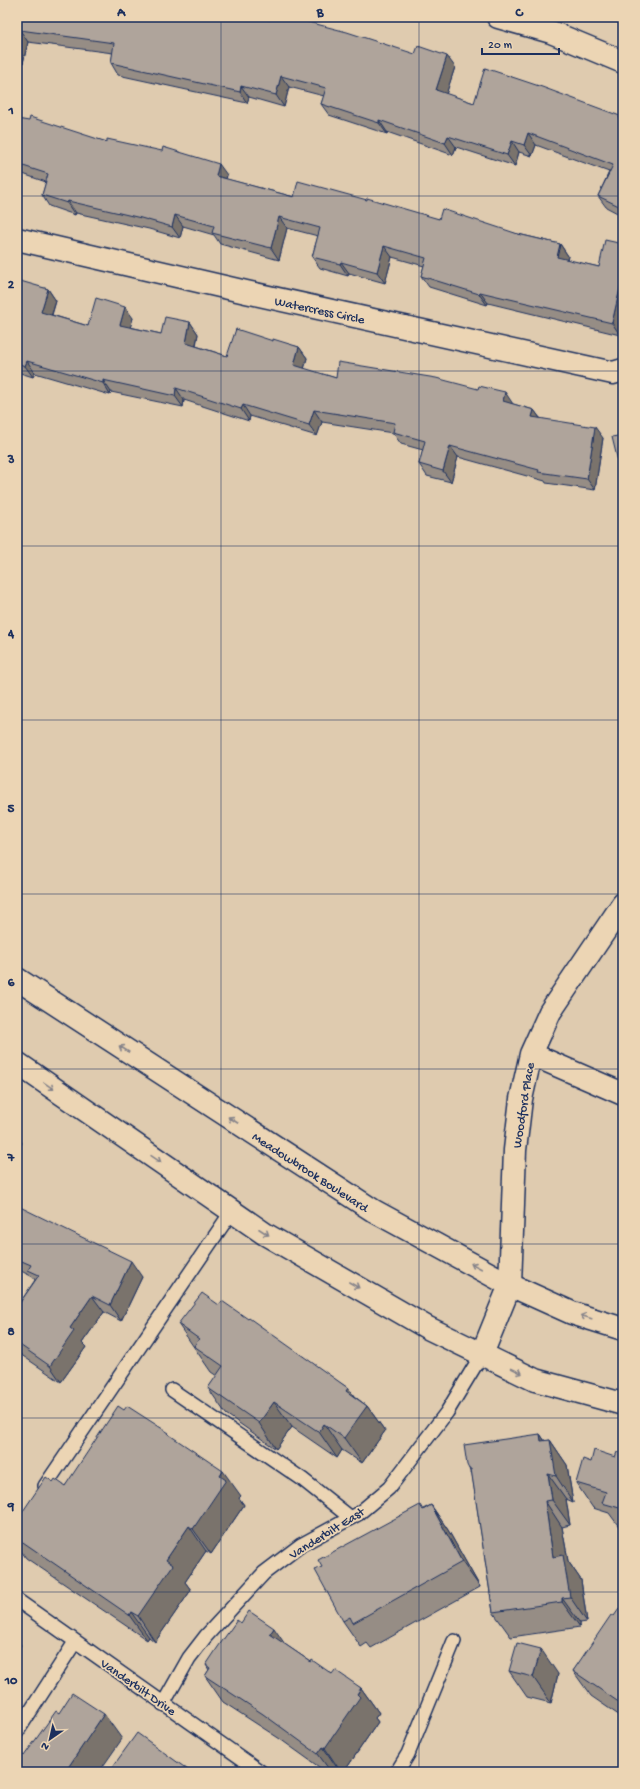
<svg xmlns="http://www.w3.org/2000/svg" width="640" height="1789" viewBox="0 0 640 1789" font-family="'Gochi Hand',sans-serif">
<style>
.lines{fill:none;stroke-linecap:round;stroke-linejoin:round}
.lane-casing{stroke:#1b2f5e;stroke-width:16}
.street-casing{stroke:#1b2f5e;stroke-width:25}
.secondary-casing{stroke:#1b2f5e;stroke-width:25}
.lane{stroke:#ecd5b4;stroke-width:13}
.street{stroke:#ecd5b4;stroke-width:22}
.secondary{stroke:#ecd5b4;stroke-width:22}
.wall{fill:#968d85;stroke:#1b2f5e}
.shaded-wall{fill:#7a736c;stroke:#1b2f5e}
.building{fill:#afa49b;stroke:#1b2f5e}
.oneway{stroke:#848289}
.grid{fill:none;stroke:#1b2f5e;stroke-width:1;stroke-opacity:0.55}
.labels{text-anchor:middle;stroke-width:3.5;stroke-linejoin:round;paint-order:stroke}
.street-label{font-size:13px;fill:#1b2f5e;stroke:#ecd5b4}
.neatline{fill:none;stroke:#1b2f5e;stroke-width:1.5}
.grid-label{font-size:13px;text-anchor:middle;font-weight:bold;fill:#1b2f5e}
</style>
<rect width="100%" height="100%" fill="#dfcbaf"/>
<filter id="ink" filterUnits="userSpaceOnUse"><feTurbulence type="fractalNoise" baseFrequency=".025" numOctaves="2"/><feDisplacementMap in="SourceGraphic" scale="8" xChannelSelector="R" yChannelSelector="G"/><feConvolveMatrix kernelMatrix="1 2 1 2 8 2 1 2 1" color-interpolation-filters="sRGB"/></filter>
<g filter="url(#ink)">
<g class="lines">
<g class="lane-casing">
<path id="lane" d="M 172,1390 L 302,1479 L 351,1518
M 45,1486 L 232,1211
M 17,1600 L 261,1772
M 163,1704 L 189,1658 L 206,1636 L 264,1573 L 301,1545 L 358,1514 L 389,1488 L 447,1412 L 482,1354
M 17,1732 L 75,1642
M 397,1772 L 408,1754 L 454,1641"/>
</g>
<g class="street-casing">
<path id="street" d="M 498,17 L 551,32 L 623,62
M 17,239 L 246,292 L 613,373 L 623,370
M 531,1054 L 623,1094
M 510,1285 L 515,1150 L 521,1099 L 531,1054 L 550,1012 L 623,904"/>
</g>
<g class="secondary-casing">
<path id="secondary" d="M 17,979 L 374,1211 L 510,1285 L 572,1313 L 623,1329
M 17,1063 L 265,1234 L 428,1328 L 535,1380 L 623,1404
M 482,1354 L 510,1285"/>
</g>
<use href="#lane" class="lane"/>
<use href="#street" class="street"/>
<use href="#secondary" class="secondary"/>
</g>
<path class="wall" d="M 17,17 L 455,67 L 446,94 L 474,103 L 620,116 L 622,119 L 623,120 L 623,216 L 606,207 L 598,196 L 609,172 L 536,145 L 532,156 L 519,152 L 515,166 L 456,147 L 453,155 L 387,132 L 387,134 L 329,115 L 321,104 L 324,96 L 289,87 L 284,107 L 249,97 L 247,103 L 118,75 L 111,63 L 113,53 L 28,42 L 23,63 L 17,62 Z
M 608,17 L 623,17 L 623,23 Z
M 17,119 L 107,142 L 227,175 L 226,179 L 294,197 L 439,219 L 518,234 L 560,244 L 568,256 L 567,260 L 599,267 L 623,244 L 623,321 L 620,335 L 488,303 L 487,305 L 429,287 L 421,276 L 424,266 L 392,257 L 385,283 L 349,273 L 348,276 L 320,268 L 312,257 L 318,236 L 287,228 L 279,260 L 220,244 L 214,235 L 183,226 L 180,238 L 149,229 L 76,213 L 75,215 L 49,206 L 42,195 L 46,182 L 17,172 Z
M 17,282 L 48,289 L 56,301 L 52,315 L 88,326 L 133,318 L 130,327 L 161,334 L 190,322 L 198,334 L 196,346 L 227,356 L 273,341 L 299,347 L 307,358 L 304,369 L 336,378 L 513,404 L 534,410 L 540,418 L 603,438 L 595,490 L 546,483 L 545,481 L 458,457 L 451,482 L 427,476 L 419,464 L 423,450 L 401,444 L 393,433 L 322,422 L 317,436 L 250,416 L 249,421 L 184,400 L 183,407 L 111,392 L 110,395 L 35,373 L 33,377 L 17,372 Z
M 17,1213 L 142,1277 L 121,1321 L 104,1312 L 82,1343 L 86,1347 L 61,1382 L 17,1352 L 17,1307 L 35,1280 L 33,1277 L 17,1269 Z
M 219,1305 L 348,1388 L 354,1396 L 367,1406 L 385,1431 L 362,1463 L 342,1450 L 337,1458 L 292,1427 L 276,1449 L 226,1414 L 208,1388 L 217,1376 L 211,1372 L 178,1324 Z
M 124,1410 L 171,1436 L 241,1496 L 239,1498 L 244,1505 L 211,1554 L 206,1551 L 185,1582 L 191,1590 L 155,1642 L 149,1637 L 147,1640 L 26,1558 L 17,1545 L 17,1520 L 53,1482 L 65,1486 Z
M 540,1434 L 545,1441 L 550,1440 L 567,1465 L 573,1502 L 566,1499 L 570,1525 L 562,1527 L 568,1561 L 581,1580 L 587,1622 L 580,1623 L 580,1627 L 511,1637 L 493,1612 L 472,1474 L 469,1469 Z
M 623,1454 L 623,1529 L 620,1528 L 609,1513 L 593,1508 L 576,1483 L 591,1462 L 615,1457 Z
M 431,1505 L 448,1530 L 480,1587 L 371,1648 L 367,1643 L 361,1647 L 343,1621 L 423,1509 Z
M 623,1612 L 623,1718 L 591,1696 L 573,1671 L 614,1616 Z
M 241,1623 L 286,1645 L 311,1662 L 332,1674 L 361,1688 L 379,1713 L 375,1718 L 378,1722 L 344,1772 L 326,1772 L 280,1739 L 223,1702 L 205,1676 L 209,1670 L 206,1665 Z
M 509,1671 L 558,1674 L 551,1703 L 527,1697 Z"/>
<path class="shaded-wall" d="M 20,30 L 28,42 L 23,63 L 17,55 L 17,43 Z
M 447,56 L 455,67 L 444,101 L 436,90 Z
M 281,76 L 289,87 L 284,107 L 276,95 Z
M 241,86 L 249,97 L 247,103 L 240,92 Z
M 379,120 L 387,132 L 387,134 L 379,123 Z
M 528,133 L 536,145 L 532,156 L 524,145 Z
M 448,136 L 456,147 L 453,155 L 445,143 Z
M 512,141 L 519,152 L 515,166 L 507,155 Z
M 219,164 L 227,175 L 224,187 L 216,176 Z
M 68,201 L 76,213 L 75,215 L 67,203 Z
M 175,215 L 183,226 L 180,238 L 172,227 Z
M 279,217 L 287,228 L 279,260 L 271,248 Z
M 560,244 L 568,256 L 565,269 L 557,257 Z
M 384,246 L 392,257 L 385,283 L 377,272 Z
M 341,262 L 349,273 L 348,276 L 340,264 Z
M 623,275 L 623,321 L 620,335 L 612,323 Z
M 48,289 L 56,301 L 49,323 L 41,312 Z
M 480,292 L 488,303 L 487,305 L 479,294 Z
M 125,307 L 133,318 L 128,336 L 120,325 Z
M 190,322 L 198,334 L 194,354 L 186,343 Z
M 299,347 L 307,358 L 302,377 L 294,365 Z
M 27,361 L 35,373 L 33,377 L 25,366 Z
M 103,380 L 111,392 L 110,395 L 103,383 Z
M 176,388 L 184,400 L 183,407 L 175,396 Z
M 505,392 L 513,404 L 511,413 L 503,401 Z
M 243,405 L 250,416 L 249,421 L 241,409 Z
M 314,410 L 322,422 L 317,436 L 309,425 Z
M 534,410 L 542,421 L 532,417 Z
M 595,427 L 603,438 L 595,490 L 587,479 Z
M 450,446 L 458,457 L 451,482 L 443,471 Z
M 17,1136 L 22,1143 L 17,1150 Z
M 131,1261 L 142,1277 L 121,1321 L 110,1305 Z
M 92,1296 L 104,1312 L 82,1343 L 86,1347 L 61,1382 L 50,1366 L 70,1328 Z
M 348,1388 L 364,1410 L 367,1406 L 385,1431 L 362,1463 L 344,1438 L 346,1391 Z
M 274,1402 L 292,1427 L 276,1449 L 259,1423 Z
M 324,1424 L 342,1450 L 337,1458 L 319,1432 Z
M 540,1434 L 551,1450 L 550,1440 L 567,1465 L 573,1502 L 556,1476 L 541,1441 Z
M 223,1471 L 241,1496 L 239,1498 L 244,1505 L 211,1554 L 193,1529 L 220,1476 Z
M 548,1474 L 566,1499 L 570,1525 L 552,1500 Z
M 545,1501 L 562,1527 L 568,1561 L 581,1580 L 587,1622 L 570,1597 L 553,1557 Z
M 431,1505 L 448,1530 L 480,1587 L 462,1562 Z
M 189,1526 L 206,1551 L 185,1582 L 191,1590 L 155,1642 L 138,1616 L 166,1560 Z
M 562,1598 L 580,1623 L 580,1627 L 562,1602 Z
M 131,1612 L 149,1637 L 147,1640 L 129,1615 Z
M 274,1628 L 291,1653 L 270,1634 Z
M 17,1640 L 21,1645 L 17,1651 Z
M 541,1649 L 558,1674 L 551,1703 L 533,1677 Z
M 361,1688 L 379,1713 L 375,1718 L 378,1722 L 344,1772 L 341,1772 L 325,1748 Z
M 104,1714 L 122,1739 L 99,1772 L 65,1772 Z
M 323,1747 L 340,1772 L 331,1772 L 318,1754 Z"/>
<path class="building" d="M 17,17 L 252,17 L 270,20 L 271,17 L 289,17 L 347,32 L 415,54 L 418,46 L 447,56 L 436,90 L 474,103 L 485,68 L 542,87 L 620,116 L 619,118 L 623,120 L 623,208 L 598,196 L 613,165 L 528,133 L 524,145 L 512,141 L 507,155 L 448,136 L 445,143 L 379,120 L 379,123 L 321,104 L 326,88 L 281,76 L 276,95 L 241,86 L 240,92 L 111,63 L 114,43 L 20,30 L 17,43 Z
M 30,117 L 107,142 L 107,139 L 162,151 L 163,147 L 219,164 L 216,176 L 294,197 L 298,181 L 367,200 L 367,198 L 439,219 L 442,209 L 518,234 L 560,244 L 557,257 L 599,267 L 605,240 L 623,244 L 623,275 L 612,323 L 480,292 L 479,294 L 421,276 L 426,258 L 384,246 L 377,272 L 341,262 L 340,264 L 312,257 L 320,228 L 279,217 L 271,248 L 212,233 L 214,226 L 175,215 L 172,227 L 141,218 L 68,201 L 67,203 L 42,195 L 48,174 L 17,164 L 17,119 L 29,121 Z
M 17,280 L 48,289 L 41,312 L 88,326 L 96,298 L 125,307 L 120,325 L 161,334 L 165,317 L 190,322 L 186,343 L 227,356 L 236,329 L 273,341 L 273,339 L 299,347 L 294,365 L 336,378 L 338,362 L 436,378 L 478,389 L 479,386 L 505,392 L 503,401 L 534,410 L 532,417 L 595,427 L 587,479 L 538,472 L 539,470 L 450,446 L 443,471 L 419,464 L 425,441 L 393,432 L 395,423 L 314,410 L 309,425 L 243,405 L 241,409 L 176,388 L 175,396 L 103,380 L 103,383 L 27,361 L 25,366 L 17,363 Z
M 623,435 L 623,482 L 612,437 Z
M 20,1207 L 131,1261 L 110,1305 L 92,1296 L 70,1328 L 74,1331 L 50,1366 L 17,1343 L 17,1307 L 39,1275 L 28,1270 L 31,1265 L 17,1259 L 17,1213 Z
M 202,1293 L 219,1305 L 222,1301 L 248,1319 L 249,1318 L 348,1388 L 346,1391 L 367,1406 L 344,1438 L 324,1424 L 319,1432 L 274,1402 L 259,1423 L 208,1388 L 223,1366 L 194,1346 L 199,1339 L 178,1324 Z
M 118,1406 L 124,1410 L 127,1406 L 169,1433 L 168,1434 L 223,1471 L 220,1476 L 226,1480 L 193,1529 L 189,1526 L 166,1560 L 173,1565 L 138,1616 L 131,1612 L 129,1615 L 17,1538 L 17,1520 L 46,1477 L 53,1482 L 55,1479 L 65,1486 Z
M 540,1434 L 541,1441 L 550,1440 L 556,1476 L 548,1474 L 552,1500 L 545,1501 L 553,1557 L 563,1555 L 570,1597 L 562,1598 L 562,1602 L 493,1612 L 471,1469 L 469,1469 L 467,1465 L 464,1445 Z
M 594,1450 L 615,1457 L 617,1452 L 623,1454 L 623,1509 L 602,1503 L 606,1492 L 576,1483 L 583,1459 L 591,1462 Z
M 420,1505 L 423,1510 L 431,1505 L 462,1562 L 353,1623 L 350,1617 L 343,1621 L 315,1570 L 322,1567 L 318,1560 Z
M 619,1609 L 623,1612 L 623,1705 L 573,1671 L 611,1615 L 614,1616 Z
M 249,1611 L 274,1628 L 270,1634 L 311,1662 L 312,1660 L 332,1674 L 335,1670 L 361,1688 L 357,1694 L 360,1697 L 325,1748 L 323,1747 L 318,1754 L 263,1714 L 205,1676 L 210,1668 L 206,1665 L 218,1647 L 237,1620 L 241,1623 Z
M 517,1643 L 541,1649 L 533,1677 L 509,1671 Z
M 72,1693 L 104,1714 L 65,1772 L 17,1772 L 17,1761 L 22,1754 L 24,1756 L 56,1711 L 59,1713 Z
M 137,1733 L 191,1772 L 109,1772 Z"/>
<defs><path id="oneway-shaft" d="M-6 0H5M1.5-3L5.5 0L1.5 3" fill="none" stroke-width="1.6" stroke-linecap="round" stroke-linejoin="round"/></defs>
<g class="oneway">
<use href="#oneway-shaft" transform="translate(124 1049) rotate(-147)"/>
<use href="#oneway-shaft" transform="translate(49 1086) rotate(35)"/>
<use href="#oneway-shaft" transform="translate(233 1120) rotate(-147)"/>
<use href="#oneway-shaft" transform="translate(156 1159) rotate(34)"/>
<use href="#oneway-shaft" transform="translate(264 1232) rotate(33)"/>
<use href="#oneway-shaft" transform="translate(476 1266) rotate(-152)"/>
<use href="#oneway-shaft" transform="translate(354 1285) rotate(30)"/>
<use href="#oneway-shaft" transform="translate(586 1317) rotate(-163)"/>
<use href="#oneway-shaft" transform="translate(517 1371) rotate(26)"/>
</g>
</g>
<path class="grid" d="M 221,17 L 221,1772M 419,17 L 419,1772M 17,196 L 623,196M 17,371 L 623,371M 17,546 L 623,546M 17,720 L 623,720M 17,894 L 623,894M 17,1069 L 623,1069M 17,1244 L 623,1244M 17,1418 L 623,1418M 17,1592 L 623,1592"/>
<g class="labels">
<g class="street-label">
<text transform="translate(320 309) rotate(12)" y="5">Watercress Circle</text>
<text transform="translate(522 1105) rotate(-81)" y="5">Woodford Place</text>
<text transform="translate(311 1171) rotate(33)" y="5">Meadowbrook Boulevard</text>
<text transform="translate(326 1532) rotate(-32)" y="5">Vanderbilt East</text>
<text transform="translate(139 1686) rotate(35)" y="5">Vanderbilt Drive</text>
</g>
</g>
<rect width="640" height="1789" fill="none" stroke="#ecd5b4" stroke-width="44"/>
<g transform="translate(50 1739) rotate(214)" stroke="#ecd5b4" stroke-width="3" paint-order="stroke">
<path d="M0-3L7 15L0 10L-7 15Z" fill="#1b2f5e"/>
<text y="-6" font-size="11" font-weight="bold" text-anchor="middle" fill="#1b2f5e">N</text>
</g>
<path d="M482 48v6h77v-6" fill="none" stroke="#1b2f5e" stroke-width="2"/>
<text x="488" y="48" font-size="12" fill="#1b2f5e" stroke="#ecd5b4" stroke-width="3" paint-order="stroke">20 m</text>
<rect x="22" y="22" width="596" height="1745" class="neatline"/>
<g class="grid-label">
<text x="121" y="16">A</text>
<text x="320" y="16">B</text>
<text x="519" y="16">C</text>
<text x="11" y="114">1</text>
<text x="11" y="288">2</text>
<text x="11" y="463">3</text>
<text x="11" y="637">4</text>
<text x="11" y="812">5</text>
<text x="11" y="986">6</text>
<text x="11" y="1161">7</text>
<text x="11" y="1335">8</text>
<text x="11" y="1510">9</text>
<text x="11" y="1684">10</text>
</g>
</svg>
